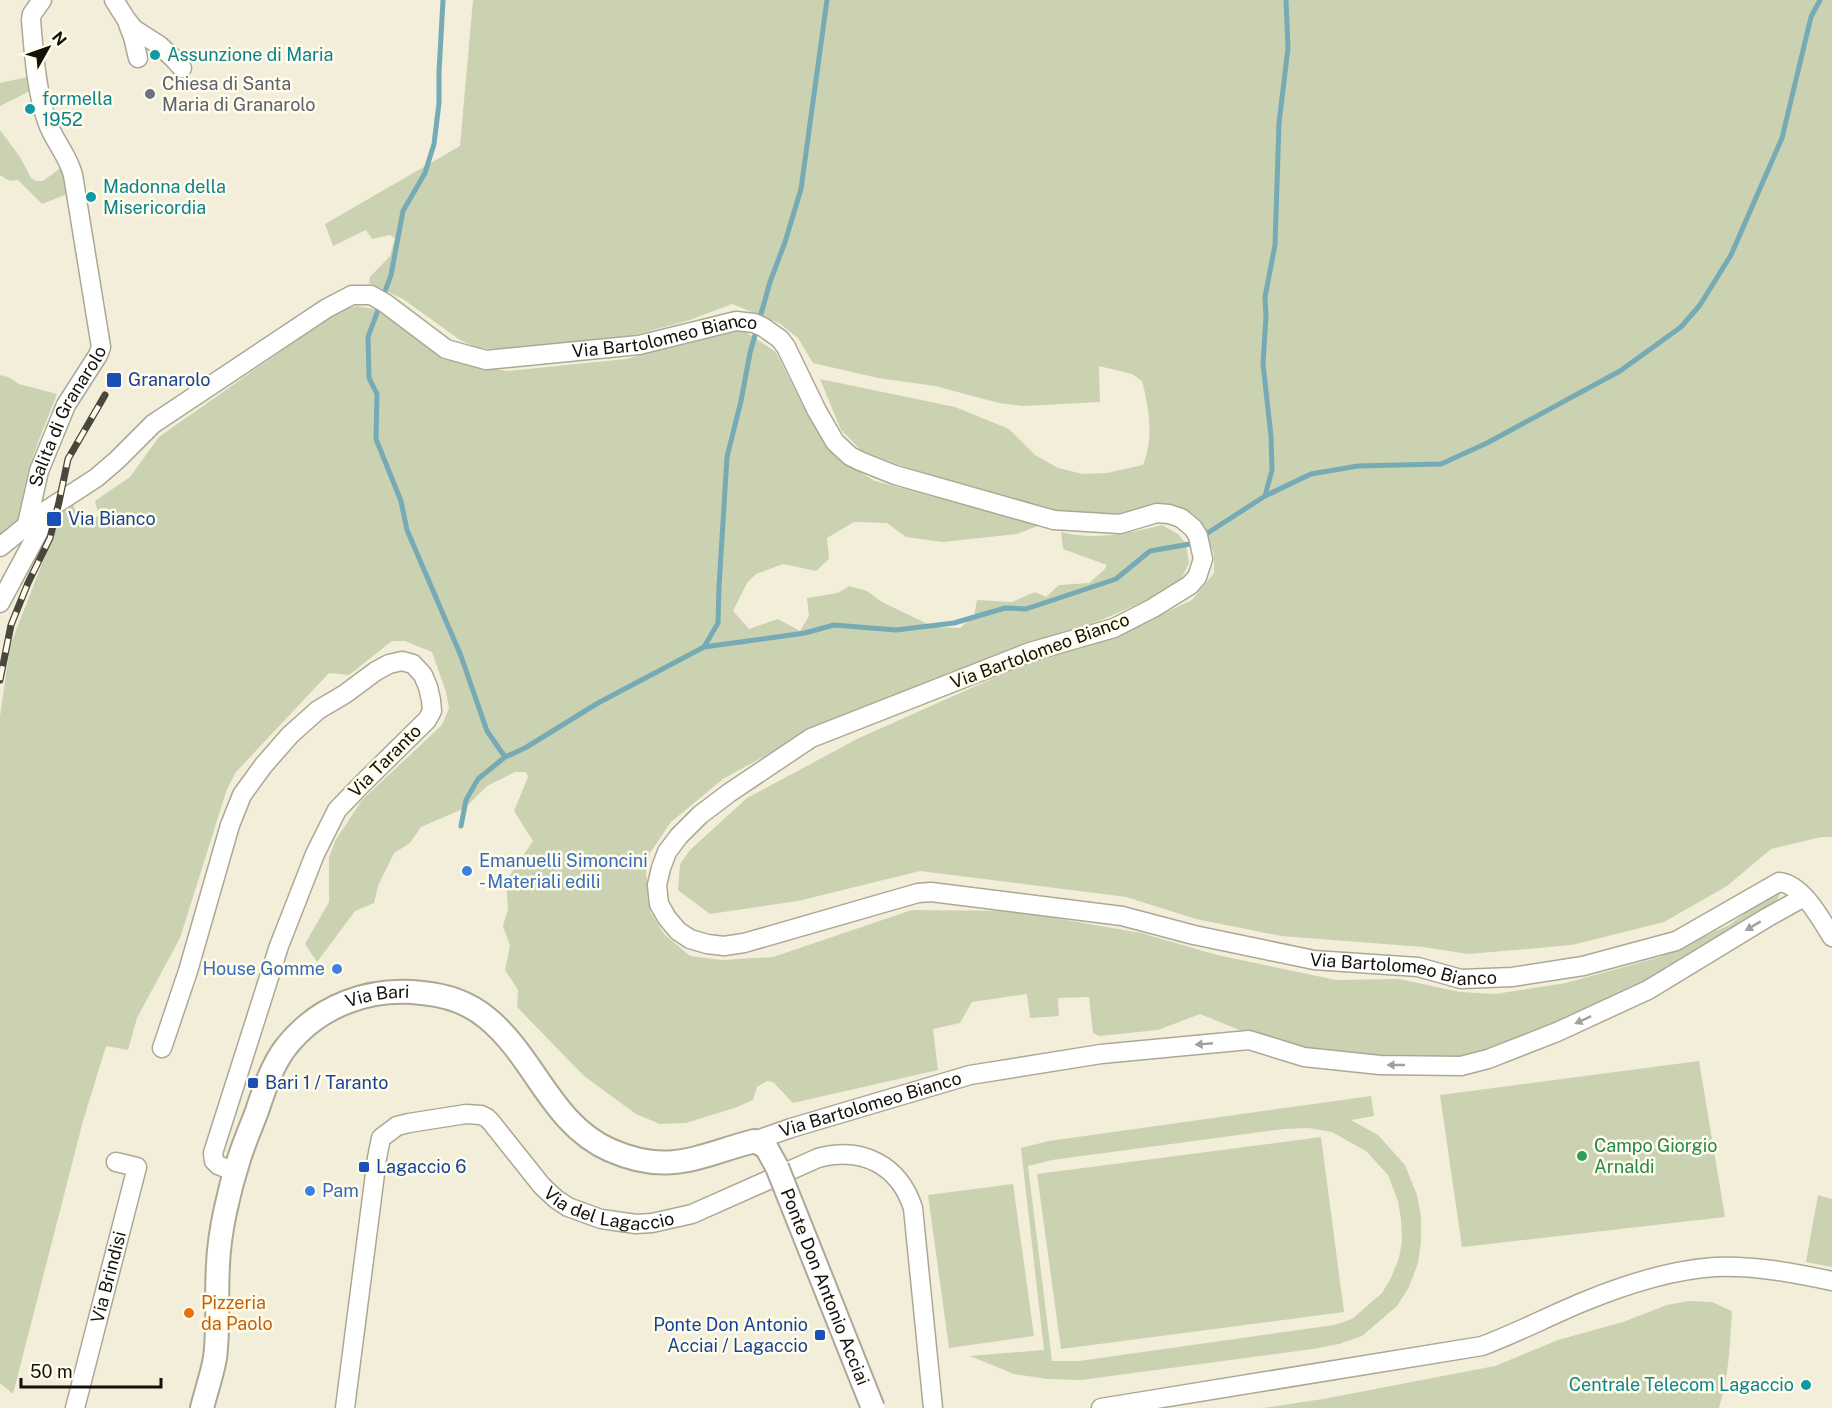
<svg xmlns="http://www.w3.org/2000/svg" width="1832" height="1408" viewBox="0 0 1832 1408" font-family="'Public Sans',sans-serif">
<style>
.green{fill:#cad2b2;fill-rule:evenodd}
.lines{fill:none;stroke-linecap:round;stroke-linejoin:round}
.stream{stroke:#76aab4;stroke-width:5}
.minor-casing{stroke:#aca895;stroke-width:21}
.tertiary-casing{stroke:#aca895;stroke-width:26}
.minor{stroke:#fff;stroke-width:18}
.tertiary{stroke:#fff;stroke-width:22}
.rail-casing{stroke:#49463c;stroke-width:7}
.rail{stroke:#fffceb;stroke-width:4.5;stroke-dasharray:14;stroke-linecap:butt}
.tertiary-bridge-casing{stroke:#aca895;stroke-width:26;stroke-linecap:butt}
.tertiary-bridge{stroke:#fff;stroke-width:22}
.oneway{fill:#a1a09d}
.culture-dot{fill:#0f9aa8;stroke:#fffceb;stroke-width:2}
.worship-dot{fill:#6b7280;stroke:#fffceb;stroke-width:2}
.transit-dot{fill:#1a4fb4;stroke:#fffceb;stroke-width:2}
.shop-dot{fill:#3f7fe0;stroke:#fffceb;stroke-width:2}
.leisure-dot{fill:#2e9e5b;stroke:#fffceb;stroke-width:2}
.food-dot{fill:#e8710a;stroke:#fffceb;stroke-width:2}
.labels{text-anchor:middle;stroke-width:5;stroke-linejoin:round;paint-order:stroke}
.culture-label{font-size:18px;fill:#0d838f;stroke:#fffceb;text-anchor:start}
.worship-label{font-size:18px;fill:#5b616d;stroke:#fffceb;text-anchor:start}
.street-label{font-size:18px;fill:#13110a;stroke:#fffceb}
.transit-label{font-size:18px;fill:#164399;stroke:#fffceb;text-anchor:start}
.shop-label{font-size:18px;fill:#366cbe;stroke:#fffceb;text-anchor:start}
.leisure-label{font-size:18px;fill:#27864d;stroke:#fffceb;text-anchor:start}
.food-label{font-size:18px;fill:#c56008;stroke:#fffceb;text-anchor:start}
</style>
<rect width="100%" height="100%" fill="#f3eeda"/>
<path class="green" d="M 473,0 L 1832,0 L 1832,837 L 1821,837 L 1771,849 L 1727,886 L 1664,922 L 1572,945 L 1468,954 L 1423,947 L 1281,936 L 1196,919 L 1126,897 L 920,871 L 798,901 L 710,914 L 678,890 L 680,864 L 690,850 L 747,798 L 859,738 L 1032,661 L 1112,638 L 1192,600 L 1214,573 L 1214,555 L 1206,532 L 1182,510 L 1110,520 L 1065,515 L 923,474 L 861,450 L 841,430 L 820,379 L 955,407 L 1009,429 L 1035,455 L 1058,468 L 1083,474 L 1107,473 L 1143,465 C 1154,439 1149,407 1142,381 L 1132,374 L 1099,366 L 1100,402 L 1023,406 L 999,403 L 935,386 L 878,378 L 813,363 L 798,338 L 779,323 L 732,304 L 687,321 L 634,335 L 516,350 L 478,348 L 460,340 L 403,299 L 369,283 L 370,277 L 390,256 L 395,238 L 390,235 L 372,239 L 366,230 L 333,246 L 325,224 L 460,146 Z
M 32,76 L 32,90 L 0,106 L 0,83 Z
M 0,130 L 20,157 L 31,178 L 36,181 L 43,181 L 63,166 L 70,193 L 42,204 L 18,180 C 9,182 6,179 0,175 Z
M 357,306 L 385,311 L 442,359 L 507,371 L 626,359 L 743,330 L 776,352 L 803,406 L 848,465 L 875,481 L 1040,525 L 1017,534 L 942,542 L 906,537 L 887,523 L 854,522 L 827,538 L 829,559 L 816,571 L 783,564 L 756,574 L 747,583 L 733,611 L 749,629 L 778,619 L 800,631 L 809,616 L 807,598 L 838,593 L 849,586 L 867,591 L 882,602 L 934,627 L 960,628 L 974,616 L 977,600 L 1012,602 L 1035,592 L 1046,597 L 1059,585 L 1089,583 L 1104,570 L 1107,565 L 1063,549 L 1061,532 C 1094,541 1130,533 1162,525 L 1178,534 L 1186,544 L 1189,563 L 1178,586 L 1104,619 L 975,664 L 814,729 L 723,779 L 671,822 L 650,853 L 646,872 L 651,913 L 664,934 L 690,956 L 722,960 L 773,957 L 912,910 L 1015,911 L 1141,933 L 1217,955 L 1336,980 L 1399,979 L 1460,992 L 1495,994 L 1566,983 L 1660,957 L 1729,925 L 1776,891 L 1780,892 L 1778,899 L 1692,956 L 1598,1007 L 1486,1052 L 1449,1059 L 1334,1053 L 1277,1045 L 1200,1014 L 1158,1030 L 1099,1036 L 1093,1033 L 1089,997 L 1058,998 L 1059,1016 L 1030,1018 L 1027,994 L 972,1002 L 960,1023 L 933,1029 L 938,1070 L 793,1103 L 773,1082 L 767,1081 L 757,1087 L 753,1100 L 737,1107 L 686,1123 L 660,1124 L 636,1114 L 584,1076 L 517,1007 L 518,990 L 505,970 L 510,946 L 503,926 L 508,909 L 506,881 L 533,841 L 514,811 L 528,777 L 526,772 L 515,772 L 487,786 L 465,808 L 421,827 L 410,843 L 394,853 L 378,886 L 374,903 L 355,911 L 317,962 L 305,944 L 329,902 L 329,858 L 335,841 L 362,800 L 442,725 L 449,708 L 446,692 L 432,652 L 405,641 L 392,641 L 349,675 L 329,673 L 236,772 L 227,789 L 180,938 L 137,1018 L 128,1050 L 106,1046 L 83,1121 L 13,1394 L 0,1383 L 0,716 L 10,646 L 64,507 L 73,505 L 81,523 L 99,516 L 95,501 L 130,477 L 159,437 L 341,309 Z
M 0,375 L 8,377 L 19,384 L 57,394 C 42,434 21,476 21,519 L 0,535 Z
M 1699,1061 L 1725,1217 L 1462,1247 L 1440,1095 Z
M 1371,1096 L 1374,1116 L 1351,1120 L 1378,1135 L 1405,1165 L 1417,1195 L 1421,1216 L 1421,1242 L 1418,1263 L 1409,1287 L 1397,1306 L 1362,1336 L 1339,1344 L 1313,1349 L 1081,1380 L 1047,1379 L 1014,1374 L 970,1356 L 1044,1350 L 1021,1148 L 1049,1141 ZM 1308,1128 L 1332,1132 L 1366,1151 L 1388,1175 L 1398,1201 L 1401,1219 L 1402,1241 L 1399,1258 L 1391,1278 L 1382,1293 L 1352,1319 L 1334,1325 L 1079,1361 L 1052,1361 L 1028,1166 L 1052,1160 L 1284,1129 Z
M 1321,1137 L 1344,1312 L 1061,1349 L 1037,1174 Z
M 1013,1184 L 1034,1336 L 949,1348 L 928,1195 Z
M 1818,1195 L 1832,1199 L 1832,1267 L 1806,1262 Z
M 1689,1301 L 1712,1302 L 1732,1311 C 1730,1345 1729,1376 1719,1408 L 1263,1408 L 1323,1399 L 1495,1366 L 1558,1340 L 1623,1322 L 1667,1305 Z"/>
<g class="lines">
<path class="stream" d="M 443,0 L 439,72 L 439,103 L 434,144 L 425,173 L 403,211 L 391,275 L 368,337 L 369,378 L 377,394 L 376,439 L 401,501 L 407,530 L 461,656 L 487,731 L 505,757
M 1265,496 L 1272,470 L 1271,436 L 1263,364 L 1266,316 L 1265,297 L 1275,245 L 1279,123 L 1288,48 L 1286,0
M 1203,536 L 1265,496 L 1311,474 L 1358,466 L 1441,464 L 1487,443 L 1620,371 L 1681,327 L 1700,305 L 1731,255 L 1782,138 L 1811,17 L 1820,0
M 704,647 L 718,623 L 719,587 L 727,457 L 741,401 L 750,353 L 770,282 L 785,242 L 801,189 L 827,0
M 461,826 L 466,800 L 478,779 L 505,757 L 525,748 L 598,703 L 704,647 L 805,633 L 834,625 L 896,630 L 954,623 L 1005,608 L 1026,609 L 1116,579 L 1150,551 L 1190,544 L 1195,541"/>
<g class="minor-casing">
<g id="minor">
<path d="M 114,0 L 126,19 L 134,29 L 159,45 L 173,58 L 182,68"/>
<path d="M 128,24 L 133,37 L 138,58"/>
<path id="s1" d="M 27,524 L 39,471 L 66,405 L 98,355 L 101,347 L 73,175 C 68,155 53,140 47,121 C 36,89 34,54 31,20 L 32,14 L 42,0"/>
<path id="s2" d="M 0,547 L 42,513 L 96,478 L 117,460 L 153,424 L 327,308 L 352,295 L 371,295 L 385,303 L 446,349 L 486,360 L 639,345 L 736,321 L 754,323 L 763,327 L 780,339 L 786,347 L 817,411 L 835,442 L 850,456 L 860,461 L 895,475 L 1054,520 L 1120,524 L 1157,513 L 1169,514 L 1181,518 L 1193,528 L 1198,536 L 1203,559 L 1197,577 L 1190,585 L 1153,608 L 1114,628 L 1030,652 L 811,738 L 729,793 L 700,815 L 679,836 L 667,852 L 661,868 L 657,885 L 659,904 L 667,918 L 678,931 L 690,939 L 707,944 L 724,946 L 744,943 L 918,893 L 931,892 L 1122,916 L 1194,935 L 1314,960 L 1418,967 L 1461,979 L 1512,977 L 1583,966 L 1676,941 L 1779,882 C 1802,884 1821,919 1832,937"/>
<path d="M 0,603 L 42,525 L 42,513"/>
<path d="M 162,1048 L 188,971 L 230,825 L 242,795 L 263,766 L 290,735 L 318,710 L 345,694 L 376,671 L 389,664 L 402,661 L 413,664 L 423,675 L 428,687 L 431,700 L 432,711 L 427,720 L 362,784 L 337,810 L 315,854 L 279,946 L 213,1153 L 214,1161 L 218,1165 L 235,1172"/>
<path id="s3" d="M 754,1141 L 791,1128 L 970,1075 L 1101,1054 L 1249,1040 L 1304,1057 L 1380,1065 L 1461,1066 L 1488,1059 L 1557,1032 L 1648,990 L 1768,917 L 1804,897"/>
<path id="s4" d="M 75,1408 L 137,1167 L 116,1162"/>
<path id="s5" d="M 345,1408 L 377,1158 L 381,1138 L 397,1126 L 409,1123 L 466,1114 L 481,1115 L 487,1118 L 491,1122 L 542,1186 L 556,1199 L 568,1207 L 601,1219 L 636,1224 L 652,1223 L 692,1214 L 818,1158 C 862,1146 899,1165 913,1208 L 933,1408"/>
<path d="M 1101,1408 L 1482,1346 C 1517,1333 1549,1316 1583,1302 C 1624,1285 1669,1270 1715,1267 C 1753,1265 1794,1273 1832,1281"/>
</g>
</g>
<g class="tertiary-casing">
<g id="tertiary">
<path id="s6" d="M 202,1408 C 206,1392 212,1375 215,1358 C 219,1327 216,1296 218,1265 C 219,1233 229,1190 239,1159 C 244,1143 251,1127 257,1111 C 264,1090 272,1065 286,1047 C 319,1005 370,987 422,993 C 445,995 469,1003 487,1018 C 535,1057 551,1124 610,1150 C 669,1176 698,1156 754,1141 L 766,1147 L 777,1167"/>
</g>
</g>
<use href="#minor" class="minor"/>
<use href="#tertiary" class="tertiary"/>
<g class="rail-casing">
<path id="rail" d="M 0,680 L 11,625 L 28,583 L 50,538 L 59,502 L 68,459 L 105,395"/>
</g>
<use href="#rail" class="rail"/>
<g class="tertiary-bridge-casing">
<g id="tertiary-bridge">
<path id="s7" d="M 777,1167 L 873,1408"/>
</g>
</g>
<use href="#tertiary-bridge" class="tertiary-bridge"/>
</g>
<defs><path id="oneway-solid" d="M-6-.8H1V-3.2L6.5 0L1 3.2V.8H-6Z" transform="scale(1.5)"/></defs>
<g class="oneway">
<use href="#oneway-solid" transform="translate(1753 926) rotate(149)"/>
<use href="#oneway-solid" transform="translate(1583 1020) rotate(155)"/>
<use href="#oneway-solid" transform="translate(1204 1044) rotate(175)"/>
<use href="#oneway-solid" transform="translate(1396 1065) rotate(-180)"/>
</g>
<g class="culture-dot">
<circle cx="155" cy="55" r="6"/>
<circle cx="30" cy="109" r="6"/>
<circle cx="91" cy="197" r="6"/>
<circle cx="1806" cy="1385" r="6"/>
</g>
<circle class="worship-dot" cx="150" cy="94" r="6"/>
<g class="transit-dot">
<rect x="106" y="372" width="16" height="16" rx="3"/>
<rect x="46" y="511" width="16" height="16" rx="3"/>
<rect x="247" y="1077" width="12" height="12" rx="3"/>
<rect x="358" y="1161" width="12" height="12" rx="3"/>
<rect x="814" y="1329" width="12" height="12" rx="3"/>
</g>
<g class="shop-dot">
<circle cx="467" cy="871" r="6"/>
<circle cx="337" cy="969" r="6"/>
<circle cx="310" cy="1191" r="6"/>
</g>
<circle class="leisure-dot" cx="1582" cy="1156" r="6"/>
<circle class="food-dot" cx="189" cy="1313" r="6"/>
<g class="labels">
<g class="culture-label">
<text x="167" y="61">Assunzione di Maria</text>
<text x="42" y="105">formella<tspan x="42" dy="21">1952</tspan></text>
<text x="103" y="193">Madonna della<tspan x="103" dy="21">Misericordia</tspan></text>
<text x="1794" y="1391" text-anchor="end">Centrale Telecom Lagaccio</text>
</g>
<g class="worship-label">
<text x="162" y="90">Chiesa di Santa<tspan x="162" dy="21">Maria di Granarolo</tspan></text>
</g>
<g class="street-label">
<text dy="6" stroke="none"><textPath href="#s2" startOffset="768">Via Bartolomeo Bianco</textPath></text>
<text dy="6" stroke="none"><textPath href="#s1" startOffset="116">Salita di Granarolo</textPath></text>
<text transform="translate(1040 651) rotate(-20)" y="6">Via Bartolomeo Bianco</text>
<text transform="translate(385 761) rotate(-45)" y="6">Via Taranto</text>
<text dy="6" stroke="none"><textPath href="#s2" startOffset="2874">Via Bartolomeo Bianco</textPath></text>
<text dy="6" stroke="none"><textPath href="#s6" startOffset="483">Via Bari</textPath></text>
<text dy="6" stroke="none"><textPath href="#s3" startOffset="122">Via Bartolomeo Bianco</textPath></text>
<text dy="6" stroke="none"><textPath href="#s5" startOffset="546">Via del Lagaccio</textPath></text>
<text dy="6" stroke="none"><textPath href="#s4" startOffset="135">Via Brindisi</textPath></text>
<text dy="6" stroke="none"><textPath href="#s7" startOffset="129">Ponte Don Antonio Acciai</textPath></text>
</g>
<g class="transit-label">
<text x="128" y="386">Granarolo</text>
<text x="68" y="525">Via Bianco</text>
<text x="265" y="1089">Bari 1 / Taranto</text>
<text x="376" y="1173">Lagaccio 6</text>
<text x="808" y="1331" text-anchor="end">Ponte Don Antonio<tspan x="808" dy="21">Acciai / Lagaccio</tspan></text>
</g>
<g class="shop-label">
<text x="479" y="867">Emanuelli Simoncini<tspan x="479" dy="21">- Materiali edili</tspan></text>
<text x="325" y="975" text-anchor="end">House Gomme</text>
<text x="322" y="1197">Pam</text>
</g>
<g class="leisure-label">
<text x="1594" y="1152">Campo Giorgio<tspan x="1594" dy="21">Arnaldi</tspan></text>
</g>
<g class="food-label">
<text x="201" y="1309">Pizzeria<tspan x="201" dy="21">da Paolo</tspan></text>
</g>
</g>
<g transform="translate(48 48) rotate(50)" stroke="#fffceb" stroke-width="4.5" paint-order="stroke">
<path d="M0-4.5L10 22L0 15L-10 22Z" fill="#13110a"/>
<text y="-9" font-size="16" font-weight="bold" text-anchor="middle" fill="#13110a">N</text>
</g>
<path d="M21 1378v9h140v-9" fill="none" stroke="#13110a" stroke-width="3"/>
<text x="30" y="1378" font-size="18" fill="#13110a" stroke="#fffceb" stroke-width="4.5" paint-order="stroke">50 m</text>
</svg>
